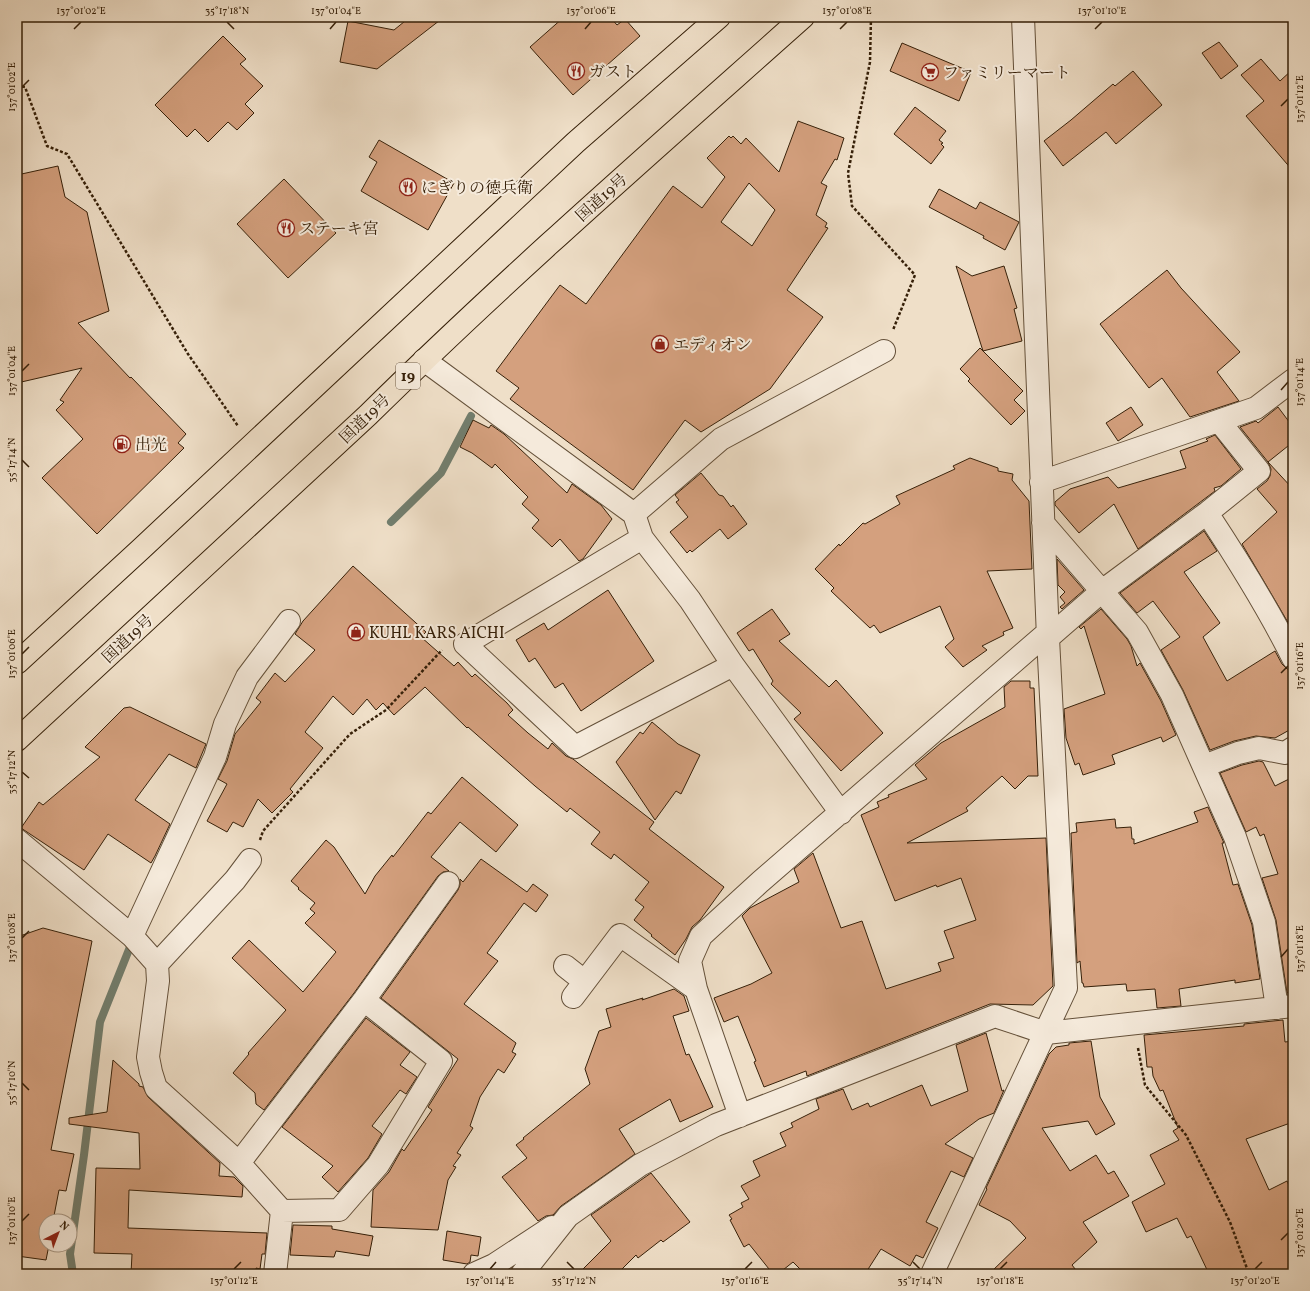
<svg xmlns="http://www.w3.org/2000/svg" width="1310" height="1291" viewBox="0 0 1310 1291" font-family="Vollkorn,'Noto Serif JP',serif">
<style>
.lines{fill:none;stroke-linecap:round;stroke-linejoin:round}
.stream{stroke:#727e6e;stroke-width:8}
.building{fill:#d4a07e;stroke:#362009;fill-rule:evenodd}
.minor-casing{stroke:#645039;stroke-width:24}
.highway-casing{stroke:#362009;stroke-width:24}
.path{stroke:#362009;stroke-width:2.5;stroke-dasharray:3 2;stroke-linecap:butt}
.minor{stroke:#f5eadb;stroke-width:22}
.highway{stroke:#efdfc8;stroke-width:22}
.ticks{fill:none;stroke:#362009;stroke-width:1.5}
.labels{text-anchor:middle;stroke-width:4;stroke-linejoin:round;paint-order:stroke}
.shield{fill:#f5eadb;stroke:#6f5d48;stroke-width:1}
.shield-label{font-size:15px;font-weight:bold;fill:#362009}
.poi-label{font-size:16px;fill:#362009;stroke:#f5eadb;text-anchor:start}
.street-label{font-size:16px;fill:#362009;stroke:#f5eadb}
.neatline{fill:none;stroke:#362009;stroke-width:1.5}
.ticks-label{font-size:10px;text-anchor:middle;fill:#362009}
</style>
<rect width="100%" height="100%" fill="#efdfc8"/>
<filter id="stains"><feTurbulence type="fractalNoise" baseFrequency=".005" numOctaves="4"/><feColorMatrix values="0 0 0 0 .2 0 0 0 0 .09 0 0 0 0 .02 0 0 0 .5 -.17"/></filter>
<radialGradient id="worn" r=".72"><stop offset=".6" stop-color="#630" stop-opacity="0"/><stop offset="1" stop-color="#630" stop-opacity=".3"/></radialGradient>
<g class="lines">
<path class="stream" d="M 391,522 L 441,473 L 471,416
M 73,1274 L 70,1254 L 84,1155 L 100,1022 L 130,947"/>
</g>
<path class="building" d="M 410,17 L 444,17 L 377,69 L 340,62 L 348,21 L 394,30 Z
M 564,17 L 610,17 L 617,25 L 625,19 L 640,36 L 573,95 L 530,47 Z
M 223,36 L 246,59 L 240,64 L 263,86 L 245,104 L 254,113 L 237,130 L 228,122 L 208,142 L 195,129 L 187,137 L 155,105 Z
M 1219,42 L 1238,66 L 1221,79 L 1202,53 Z
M 902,43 L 971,72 L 959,101 L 890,71 Z
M 1261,59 L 1280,81 L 1293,69 L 1293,171 L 1246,116 L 1264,101 L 1241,75 Z
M 1133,71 L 1162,105 L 1116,144 L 1106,132 L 1063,166 L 1044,141 L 1071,120 L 1113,84 L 1115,86 Z
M 915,107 L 946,131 L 939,140 L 943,143 L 941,144 L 944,147 L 931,164 L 894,134 Z
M 798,121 L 844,138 L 837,160 L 835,159 L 821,183 L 827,186 L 816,215 L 827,223 L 825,227 L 828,228 L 787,290 L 823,317 L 770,389 L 701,432 L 685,420 L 633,490 L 510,399 L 519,388 L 496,371 L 560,285 L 586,304 L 673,186 L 702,208 L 725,177 L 707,158 L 729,136 L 731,138 L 733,136 L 741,144 L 746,138 L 779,172 ZM 749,183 L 775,210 L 752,246 L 721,222 Z
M 379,140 L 454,183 L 428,230 L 361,191 L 377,162 L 369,157 Z
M 58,166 L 65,197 L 87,212 L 109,311 L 78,323 L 130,378 L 131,377 L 186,434 L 178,443 L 184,448 L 97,534 L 42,478 L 83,439 L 56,410 L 64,402 L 60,400 L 82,368 L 17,383 L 17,175 Z
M 284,179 L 336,233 L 288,278 L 237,224 Z
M 939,189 L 976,209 L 980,202 L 1019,222 L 1005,250 L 983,238 L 984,236 L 929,207 Z
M 956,266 L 972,276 L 1004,266 L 1017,308 L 1014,309 L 1022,341 L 983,351 Z
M 1167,270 L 1181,288 L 1240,352 L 1217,372 L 1239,401 L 1190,417 L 1162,378 L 1149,388 L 1100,324 Z
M 980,348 L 1023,391 L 1014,400 L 1025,411 L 1011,425 L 968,381 L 970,379 L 960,369 Z
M 1131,407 L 1143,425 L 1118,441 L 1106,423 Z
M 1278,407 L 1293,427 L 1293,442 L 1268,462 L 1240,427 L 1256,421 L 1258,423 Z
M 473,420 L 489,428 L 491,425 L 504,434 L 567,493 L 572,484 L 601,505 L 612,519 L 583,559 L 579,561 L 560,539 L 552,547 L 532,528 L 539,520 L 522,504 L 528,497 L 495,464 L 492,468 L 472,453 L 460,447 Z
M 1215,435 L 1241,469 L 1221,486 L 1214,488 L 1215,491 L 1199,503 L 1138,549 L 1114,504 L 1079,533 L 1055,505 L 1055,502 L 1070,489 L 1108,477 L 1118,488 L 1186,468 L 1180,451 L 1208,441 L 1206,439 Z
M 970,458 L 998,468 L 998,471 L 1013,474 L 1012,480 L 1029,501 L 1032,569 L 987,571 L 1013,628 L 1003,632 L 1004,635 L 982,646 L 987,650 L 963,667 L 945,647 L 954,639 L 940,606 L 880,633 L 874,625 L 870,628 L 831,591 L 834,588 L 815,569 L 839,544 L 840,546 L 863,523 L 865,524 L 900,504 L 896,496 L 955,469 L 953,466 Z
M 1268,462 L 1293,489 L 1293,631 L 1242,544 L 1277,512 L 1257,489 L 1267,481 L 1270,476 L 1271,469 Z
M 701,473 L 719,495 L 723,496 L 731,507 L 733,505 L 747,524 L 728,539 L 720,529 L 692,552 L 690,550 L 687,553 L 670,532 L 688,517 L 676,502 L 679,500 L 675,495 Z
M 1204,531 L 1217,551 L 1184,572 L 1220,623 L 1203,637 L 1227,681 L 1275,651 L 1282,664 L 1287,669 L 1293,670 L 1293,728 L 1275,738 L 1256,736 L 1234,741 L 1210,750 L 1183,690 L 1161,650 L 1180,637 L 1153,601 L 1137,613 L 1120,593 Z
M 1057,559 L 1084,590 L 1062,609 L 1060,607 L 1065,603 L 1060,597 L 1065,592 L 1058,585 Z
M 353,566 L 426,632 L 421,637 L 454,666 L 458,662 L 472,677 L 475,674 L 507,703 L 513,710 L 508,715 L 528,733 L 548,749 L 552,743 L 566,756 L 573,759 L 654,822 L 649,829 L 724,887 L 700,920 L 692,927 L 686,939 L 675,955 L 651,936 L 652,935 L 634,920 L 644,907 L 635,900 L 649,882 L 614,854 L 611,859 L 591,844 L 600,832 L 570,808 L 567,812 L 535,786 L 468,727 L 467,728 L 425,687 L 394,715 L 383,703 L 376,710 L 367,699 L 353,715 L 333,696 L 305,732 L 323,748 L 290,789 L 293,792 L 272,813 L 258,799 L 243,827 L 233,822 L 227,832 L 207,821 L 227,784 L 218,779 L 227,761 L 235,734 L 261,702 L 256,698 L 275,673 L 285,682 L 315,650 L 295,634 L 303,621 Z
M 608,590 L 654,661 L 581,711 L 563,683 L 555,688 L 535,658 L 529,662 L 516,640 L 544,623 L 548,630 Z
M 772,609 L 790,634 L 779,641 L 829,687 L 836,680 L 883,733 L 841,771 L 794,719 L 801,713 L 771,684 L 773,681 L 753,649 L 749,651 L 737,633 Z
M 1101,609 L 1127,639 L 1131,646 L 1137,666 L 1140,663 L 1161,701 L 1176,735 L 1163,742 L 1161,737 L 1112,755 L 1115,764 L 1083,775 L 1079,763 L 1075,765 L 1066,738 L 1064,709 L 1105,694 L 1084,626 L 1081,629 L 1079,627 Z
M 1011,681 L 1030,681 L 1030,688 L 1034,688 L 1038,776 L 1028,776 L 1015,789 L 1002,776 L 966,808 L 968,811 L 907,843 L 1046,838 L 1053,986 L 1033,1005 L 990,1004 L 807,1076 L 806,1071 L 764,1087 L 754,1062 L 756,1061 L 738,1016 L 724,1022 L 714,998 L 751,984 L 772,973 L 742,916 L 750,908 L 799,882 L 794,869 L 813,853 L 841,928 L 862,921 L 886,989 L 941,971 L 938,963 L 954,958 L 944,931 L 976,920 L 961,878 L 937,887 L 936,885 L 895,901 L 861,815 L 879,807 L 877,802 L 889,797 L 888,795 L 927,779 L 915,765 L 941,743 L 1005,707 L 1004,687 Z
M 130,707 L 206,744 L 196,768 L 169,754 L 135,800 L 170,824 L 155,856 L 151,863 L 108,834 L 84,870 L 21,828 L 39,802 L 43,805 L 100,757 L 85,747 L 124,708 Z
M 652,722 L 678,744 L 700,755 L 681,794 L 676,791 L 655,820 L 616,762 L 640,732 L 643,734 Z
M 1259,761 L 1263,762 L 1275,786 L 1293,777 L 1293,992 L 1287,993 L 1276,920 L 1262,878 L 1278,874 L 1264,834 L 1260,836 L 1256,827 L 1246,832 L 1220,773 L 1242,765 Z
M 462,777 L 518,825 L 496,852 L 460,822 L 431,857 L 449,871 L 443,872 L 438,876 L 354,993 L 264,1110 L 256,1104 L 255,1093 L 233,1073 L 249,1054 L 248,1053 L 286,1010 L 232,958 L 249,940 L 303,992 L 336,952 L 305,923 L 315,913 L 310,909 L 315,903 L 298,889 L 299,888 L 291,881 L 326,840 L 334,847 L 365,894 L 375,876 L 392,855 L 393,857 L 428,812 L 431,814 Z
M 1208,807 L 1224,843 L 1222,843 L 1233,885 L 1238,884 L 1252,925 L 1260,979 L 1235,983 L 1235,980 L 1179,989 L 1181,1006 L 1157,1008 L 1155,989 L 1127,991 L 1126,984 L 1084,987 L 1083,983 L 1082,983 L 1080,961 L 1077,963 L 1071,833 L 1077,832 L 1076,823 L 1115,819 L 1116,828 L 1131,827 L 1132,839 L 1134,839 L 1134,844 L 1198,822 L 1194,812 Z
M 481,859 L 527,892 L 533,884 L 548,895 L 536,912 L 524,903 L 487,953 L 498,961 L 464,1004 L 516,1043 L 512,1052 L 516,1054 L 504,1073 L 498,1069 L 480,1097 L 470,1126 L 473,1128 L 457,1153 L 461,1155 L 453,1166 L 456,1167 L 448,1180 L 438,1230 L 371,1227 L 373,1190 L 389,1172 L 402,1149 L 404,1151 L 432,1110 L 428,1107 L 458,1059 L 381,998 L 458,890 L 460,885 L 460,879 L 463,882 Z
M 43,928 L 92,941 L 51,1150 L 74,1154 L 66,1191 L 59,1190 L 53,1221 L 46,1221 L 46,1245 L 49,1245 L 46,1260 L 17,1256 L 17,937 Z
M 674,989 L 684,996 L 689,1011 L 673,1016 L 686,1055 L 689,1054 L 713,1107 L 680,1122 L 670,1099 L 619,1129 L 635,1154 L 561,1206 L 553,1215 L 546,1216 L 538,1221 L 502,1177 L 527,1158 L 516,1145 L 524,1139 L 523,1138 L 590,1084 L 585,1069 L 599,1031 L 611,1027 L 606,1009 L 643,998 L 642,1000 Z
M 366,1018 L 410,1052 L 400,1065 L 417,1077 L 406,1094 L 400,1090 L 372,1126 L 382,1134 L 368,1158 L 338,1192 L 322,1177 L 333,1166 L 282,1127 Z
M 1283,1020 L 1285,1042 L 1293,1041 L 1293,1122 L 1246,1139 L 1269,1190 L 1287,1181 L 1293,1194 L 1293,1274 L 1209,1274 L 1191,1236 L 1187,1238 L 1177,1218 L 1146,1232 L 1132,1202 L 1165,1184 L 1150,1155 L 1179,1140 L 1173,1131 L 1178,1128 L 1163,1090 L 1160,1091 L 1153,1076 L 1152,1067 L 1147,1067 L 1144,1035 L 1244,1026 L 1244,1024 Z
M 986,1033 L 1002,1091 L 1004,1090 L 994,1113 L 979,1119 L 945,1144 L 973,1158 L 964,1177 L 951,1171 L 926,1222 L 938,1228 L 923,1258 L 916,1255 L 910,1266 L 881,1249 L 865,1274 L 805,1274 L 793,1262 L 778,1274 L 773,1274 L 749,1244 L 744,1247 L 730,1220 L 732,1219 L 729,1215 L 743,1207 L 741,1203 L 749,1199 L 741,1186 L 760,1176 L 753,1161 L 786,1146 L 780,1133 L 793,1127 L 791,1123 L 819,1109 L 816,1099 L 843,1089 L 852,1110 L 868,1103 L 870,1107 L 922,1085 L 931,1106 L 968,1091 L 956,1045 Z
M 1091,1041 L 1100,1097 L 1115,1124 L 1096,1135 L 1088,1121 L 1042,1128 L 1070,1171 L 1096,1155 L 1108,1174 L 1114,1171 L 1129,1196 L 1083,1222 L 1097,1242 L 1072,1265 L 1079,1274 L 989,1274 L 1026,1238 L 1010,1221 L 979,1205 L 987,1189 L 986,1188 L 1049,1054 L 1056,1047 L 1069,1045 L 1069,1043 Z
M 113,1060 L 139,1084 L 139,1086 L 143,1087 L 148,1097 L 220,1163 L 219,1176 L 234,1177 L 243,1186 L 242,1197 L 129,1190 L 128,1228 L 267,1233 L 265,1254 L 262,1254 L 260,1269 L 256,1268 L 257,1274 L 131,1274 L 132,1254 L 94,1253 L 96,1168 L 140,1169 L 139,1133 L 69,1124 L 69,1118 L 107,1112 Z
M 651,1173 L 690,1222 L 663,1242 L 661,1240 L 638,1258 L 636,1255 L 617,1274 L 578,1274 L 611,1241 L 591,1215 Z
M 293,1225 L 332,1226 L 332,1229 L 373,1236 L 369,1256 L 336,1251 L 334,1257 L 290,1255 Z
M 447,1231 L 481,1237 L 478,1256 L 471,1255 L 470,1262 L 467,1264 L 443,1260 Z"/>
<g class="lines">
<g class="minor-casing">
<path id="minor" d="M 424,360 L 634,514 L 642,538 L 690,600 L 733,665 L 841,813
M 1041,482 L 1256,408 L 1293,380
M 1207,513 C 1238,560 1268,608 1293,658
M 634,514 L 721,439 L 884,351
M 1043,523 L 1137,632 L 1172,695 L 1235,837 L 1264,922 L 1277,1008
M 642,538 L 465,644 L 575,747 L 733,665
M 1048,638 L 1102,591 L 1207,513 L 1259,471 L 1219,421
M 1204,766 L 1238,753 L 1259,748 L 1285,753 L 1293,748
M 17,840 L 132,936 L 157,964 L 158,981 L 148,1057 L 151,1072 L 156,1088 L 239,1163 L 282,1211 L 275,1274
M 132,936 L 215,757 L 225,724 L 247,677 L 289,621
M 157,964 L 235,880 L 250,860
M 565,966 L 584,981
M 573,997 L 620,935 L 696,989
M 740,1116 L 696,989 L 690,961 L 701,936 L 760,882 L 1047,633
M 239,1163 L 364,1000 L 448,883
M 282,1211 L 339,1210 L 378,1165 L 441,1061 L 364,1000
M 474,1274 L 494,1265 L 552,1227
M 522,1274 L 568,1216 L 640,1165 L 716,1125 L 995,1016 L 1046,1033 L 1293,1006
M 932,1274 L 1066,988 L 1048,638 L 1023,17"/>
</g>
<g class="highway-casing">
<path id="highway" d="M 17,663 L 141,549 L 576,142 L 719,17
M 17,740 L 368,415 C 508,277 656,148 803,17"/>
</g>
<path class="path" d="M 871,17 L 870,62 L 848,173 L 852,206 L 915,275 L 893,330
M 17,86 L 25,87 L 47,146 L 67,154 L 188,354 L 238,426
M 260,840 L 263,831 L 350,734 L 386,710 L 442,650
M 1138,1048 L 1145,1085 L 1186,1135 L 1230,1222 L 1249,1274"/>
<use href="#minor" class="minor"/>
<use href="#highway" class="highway"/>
</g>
<path class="ticks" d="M 227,22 L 234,29M 74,29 L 81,22M 330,29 L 336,22M 585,29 L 591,22M 840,29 L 847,22M 1095,29 L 1102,22M 22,87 L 29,80M 1281,106 L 1288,99M 22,371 L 29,364M 1281,390 L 1288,382M 22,460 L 29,467M 22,654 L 29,647M 1281,673 L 1288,666M 22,772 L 29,778M 22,938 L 29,931M 1281,957 L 1288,949M 22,1083 L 29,1090M 22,1221 L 29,1214M 1281,1240 L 1288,1233M 567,1262 L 574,1269M 913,1262 L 920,1269M 234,1269 L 241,1262M 490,1269 L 496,1262M 745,1269 L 752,1262M 1000,1269 L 1007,1262M 1255,1269 L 1262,1262"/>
<defs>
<g id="restaurant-ring" transform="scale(0.9)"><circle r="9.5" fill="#f5eadb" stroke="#8f2418" stroke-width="1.5"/><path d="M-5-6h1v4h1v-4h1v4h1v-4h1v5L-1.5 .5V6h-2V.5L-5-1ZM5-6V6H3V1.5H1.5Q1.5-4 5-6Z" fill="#8f2418"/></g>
<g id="supermarket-ring" transform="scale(0.9)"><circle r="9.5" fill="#f5eadb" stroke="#8f2418" stroke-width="1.5"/><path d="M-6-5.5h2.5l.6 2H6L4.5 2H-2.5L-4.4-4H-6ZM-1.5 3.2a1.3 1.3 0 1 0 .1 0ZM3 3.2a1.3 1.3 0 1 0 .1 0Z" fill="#8f2418"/></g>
<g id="shop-ring" transform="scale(0.9)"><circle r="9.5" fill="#f5eadb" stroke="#8f2418" stroke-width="1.5"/><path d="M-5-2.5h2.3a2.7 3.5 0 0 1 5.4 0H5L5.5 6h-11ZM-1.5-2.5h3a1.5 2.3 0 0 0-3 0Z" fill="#8f2418"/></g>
<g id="fuel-ring" transform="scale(0.9)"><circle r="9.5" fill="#f5eadb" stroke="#8f2418" stroke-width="1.5"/><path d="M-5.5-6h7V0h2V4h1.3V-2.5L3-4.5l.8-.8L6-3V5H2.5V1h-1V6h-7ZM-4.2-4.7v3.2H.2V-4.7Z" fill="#8f2418"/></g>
</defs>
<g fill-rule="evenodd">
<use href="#restaurant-ring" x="576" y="71"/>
<use href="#supermarket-ring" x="930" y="72"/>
<use href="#restaurant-ring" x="408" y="187"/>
<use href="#restaurant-ring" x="286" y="228"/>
<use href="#shop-ring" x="660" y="344"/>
<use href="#fuel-ring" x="122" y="444"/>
<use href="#shop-ring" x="356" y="632"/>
</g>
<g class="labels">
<rect class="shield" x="396" y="363" width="24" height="26" rx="3"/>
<g class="shield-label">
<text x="408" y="381">19</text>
</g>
<g class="poi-label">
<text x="589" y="77">ガスト</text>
<text x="943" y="78">ファミリーマート</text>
<text x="421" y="193">にぎりの徳兵衛</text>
<text x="299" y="234">ステーキ宮</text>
<text x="673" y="350">エディオン</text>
<text x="135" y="450">出光</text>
<text x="369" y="638">KUHL KARS AICHI</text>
</g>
<g class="street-label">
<text transform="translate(601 197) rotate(-42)" y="6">国道19号</text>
<text transform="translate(364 418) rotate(-44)" y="6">国道19号</text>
<text transform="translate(127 638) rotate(-43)" y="6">国道19号</text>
</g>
</g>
<rect width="1310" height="1291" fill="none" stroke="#efdfc8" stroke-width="44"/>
<g transform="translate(58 1233) rotate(42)"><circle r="19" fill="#f5eadb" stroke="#a99987"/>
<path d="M0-3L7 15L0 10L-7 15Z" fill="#8f2418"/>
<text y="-6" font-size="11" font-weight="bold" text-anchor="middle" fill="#362009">N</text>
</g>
<rect x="22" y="22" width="1266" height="1247" class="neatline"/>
<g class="ticks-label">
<text x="81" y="14">137°01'02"E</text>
<text x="227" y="14">35°17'18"N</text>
<text x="336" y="14">137°01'04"E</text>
<text x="591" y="14">137°01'06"E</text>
<text x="847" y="14">137°01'08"E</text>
<text x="1102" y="14">137°01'10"E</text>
<text transform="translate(11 87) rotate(-90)" y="4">137°01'02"E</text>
<text transform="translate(1299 99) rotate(-90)" y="4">137°01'12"E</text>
<text transform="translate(11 371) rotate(-90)" y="4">137°01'04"E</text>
<text transform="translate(1299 382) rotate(-90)" y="4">137°01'14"E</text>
<text transform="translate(11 460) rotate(-90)" y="4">35°17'14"N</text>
<text transform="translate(11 654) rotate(-90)" y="4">137°01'06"E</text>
<text transform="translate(1299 666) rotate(-90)" y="4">137°01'16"E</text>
<text transform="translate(11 772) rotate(-90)" y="4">35°17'12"N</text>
<text transform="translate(11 938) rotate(-90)" y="4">137°01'08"E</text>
<text transform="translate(1299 949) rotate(-90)" y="4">137°01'18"E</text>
<text transform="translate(11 1083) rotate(-90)" y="4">35°17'10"N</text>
<text transform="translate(11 1221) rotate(-90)" y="4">137°01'10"E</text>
<text transform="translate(1299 1233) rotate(-90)" y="4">137°01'20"E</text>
<text x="234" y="1284">137°01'12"E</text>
<text x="490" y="1284">137°01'14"E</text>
<text x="574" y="1284">35°17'12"N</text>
<text x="745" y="1284">137°01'16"E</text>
<text x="920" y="1284">35°17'14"N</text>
<text x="1000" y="1284">137°01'18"E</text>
<text x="1255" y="1284">137°01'20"E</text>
</g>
<rect width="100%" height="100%" filter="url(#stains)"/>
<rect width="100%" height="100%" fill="url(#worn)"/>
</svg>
